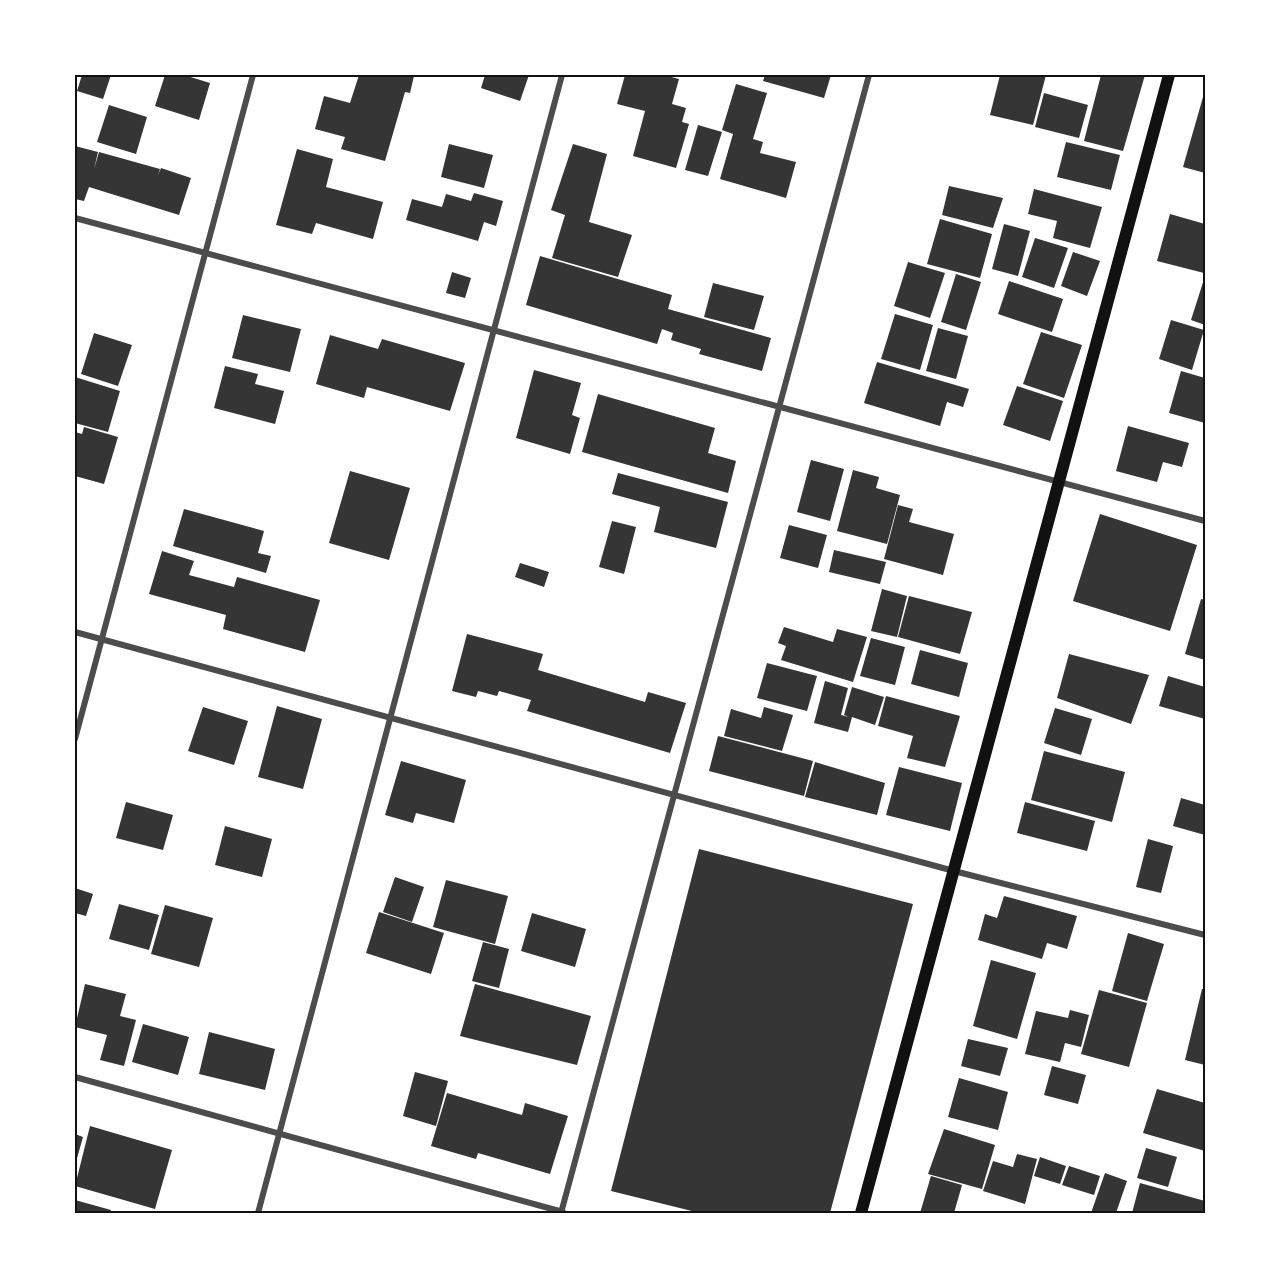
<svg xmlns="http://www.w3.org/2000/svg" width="1280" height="1288" viewBox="0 0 1280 1288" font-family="Cabin,sans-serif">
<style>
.building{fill:#353535}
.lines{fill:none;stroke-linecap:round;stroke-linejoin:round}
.minor{stroke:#4c4c4c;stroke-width:6}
.secondary{stroke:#111;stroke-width:12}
.neatline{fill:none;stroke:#111;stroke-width:2}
</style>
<rect width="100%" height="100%" fill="#fff"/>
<path class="building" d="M 82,75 L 111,75 L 103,99 L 77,91 Z
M 165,75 L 184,75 L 210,83 L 199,120 L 155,106 Z
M 359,75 L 414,76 L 410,93 L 405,92 L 385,161 L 341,149 L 345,137 L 315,129 L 324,96 L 350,103 Z
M 485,75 L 529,75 L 520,101 L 481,88 Z
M 625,75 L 664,75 L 679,79 L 672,104 L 686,108 L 682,122 L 689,124 L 676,168 L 633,156 L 645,111 L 617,104 Z
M 765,75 L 831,75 L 824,98 L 763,81 Z
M 1000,75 L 1046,75 L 1033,125 L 990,115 Z
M 1101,75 L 1145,75 L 1123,151 L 1084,141 Z
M 736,84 L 767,93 L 753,139 L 763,142 L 760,153 L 796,162 L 786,198 L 720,179 L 733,134 L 722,130 Z
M 1205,90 L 1205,173 L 1183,167 Z
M 1044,93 L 1088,105 L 1079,138 L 1035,127 Z
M 109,105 L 147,117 L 136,154 L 97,142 Z
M 698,125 L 722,132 L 708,176 L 685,170 Z
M 1066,142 L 1120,155 L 1111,190 L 1057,177 Z
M 449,144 L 493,155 L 484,188 L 441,177 Z
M 573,144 L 607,154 L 589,222 L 632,235 L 618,277 L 552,258 L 565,215 L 551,210 Z
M 75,146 L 98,152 L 94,169 L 99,152 L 160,169 L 158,175 L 161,168 L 191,178 L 179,215 L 89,187 L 84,201 L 75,199 Z
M 297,149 L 333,159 L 326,187 L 383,202 L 373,239 L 316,223 L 312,234 L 276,225 Z
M 949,186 L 1003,198 L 993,228 L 942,215 Z
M 1034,189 L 1102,207 L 1090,248 L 1053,238 L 1057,221 L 1028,214 Z
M 474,193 L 503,201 L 496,226 L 484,222 L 478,241 L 406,220 L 412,199 L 442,207 L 446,194 L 471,201 Z
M 1170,214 L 1205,224 L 1204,273 L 1157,261 Z
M 940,219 L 992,234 L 980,278 L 927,264 Z
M 1004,224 L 1030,231 L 1018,276 L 992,269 Z
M 1035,238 L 1068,248 L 1054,288 L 1022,277 Z
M 1073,252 L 1100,261 L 1087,296 L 1061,286 Z
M 540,256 L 672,295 L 668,309 L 771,338 L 762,371 L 699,354 L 701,349 L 671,340 L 673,333 L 662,329 L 657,344 L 526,305 Z
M 908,262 L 945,273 L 930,318 L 894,306 Z
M 452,272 L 471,278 L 465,298 L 446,293 Z
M 956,274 L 981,282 L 966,330 L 941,322 Z
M 1205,276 L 1205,325 L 1191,320 Z
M 1009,281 L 1063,299 L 1052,332 L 998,314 Z
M 713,283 L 764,296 L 754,330 L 704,317 Z
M 895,314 L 933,325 L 920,370 L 881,359 Z
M 243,315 L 301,329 L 290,372 L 232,358 Z
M 1171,320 L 1204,330 L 1192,370 L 1159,359 Z
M 938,328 L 968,336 L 956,379 L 926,371 Z
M 1041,332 L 1082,345 L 1064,398 L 1023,384 Z
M 94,333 L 132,345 L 118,386 L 81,374 Z
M 330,335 L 378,349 L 382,339 L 465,363 L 450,411 L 367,387 L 364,398 L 316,384 Z
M 877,362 L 969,389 L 963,407 L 947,402 L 940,426 L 864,403 Z
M 225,366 L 258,374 L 255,384 L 284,391 L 275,424 L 214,408 Z
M 534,370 L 581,383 L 572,415 L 580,418 L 570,454 L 516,438 Z
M 1181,371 L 1205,378 L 1205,423 L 1169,413 Z
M 75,377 L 120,391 L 108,432 L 75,423 Z
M 1017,386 L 1063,401 L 1050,441 L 1003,425 Z
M 598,394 L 715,428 L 708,453 L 736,461 L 728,493 L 582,452 Z
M 1128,426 L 1189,443 L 1182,467 L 1163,462 L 1157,482 L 1116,471 Z
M 84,427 L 118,437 L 104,484 L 75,476 L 75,432 L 82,434 Z
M 811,460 L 844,469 L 830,521 L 797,512 Z
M 853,470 L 879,477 L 876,488 L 900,495 L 887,544 L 837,531 Z
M 350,471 L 410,488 L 389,560 L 329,543 Z
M 618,473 L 728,502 L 716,548 L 654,532 L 660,507 L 612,494 Z
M 898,505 L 913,509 L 909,522 L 954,534 L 943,575 L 884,559 Z
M 184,509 L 264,531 L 258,553 L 271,556 L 266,573 L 173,546 Z
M 1100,514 L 1197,545 L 1170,631 L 1073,601 Z
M 612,521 L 636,527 L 624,574 L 599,567 Z
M 789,525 L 827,535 L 818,568 L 780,558 Z
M 834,550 L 886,562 L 880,584 L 829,572 Z
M 162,551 L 194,561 L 189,575 L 234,587 L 237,577 L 320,600 L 305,652 L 223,629 L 226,615 L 149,594 Z
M 520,563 L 549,572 L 544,587 L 515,577 Z
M 882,589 L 907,596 L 897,637 L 871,631 Z
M 909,596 L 972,612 L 960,654 L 898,637 Z
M 1201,599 L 1205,600 L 1205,660 L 1185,654 Z
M 784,627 L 833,642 L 837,629 L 867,637 L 853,682 L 781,660 L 786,646 L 778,643 Z
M 467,634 L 543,654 L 538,670 L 645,702 L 648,692 L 686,703 L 670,753 L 527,711 L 531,700 L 499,691 L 497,696 L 478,691 L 476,697 L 452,691 Z
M 871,638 L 905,647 L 895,685 L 860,676 Z
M 920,650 L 968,663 L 959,697 L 911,684 Z
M 1069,654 L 1149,675 L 1131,724 L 1057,698 Z
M 767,663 L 817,676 L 807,711 L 757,698 Z
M 1168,676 L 1205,687 L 1205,719 L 1159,706 Z
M 825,681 L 848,688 L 841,715 L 849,717 L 844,715 L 852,687 L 884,697 L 875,725 L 852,717 L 848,732 L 814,723 Z
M 886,696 L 960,716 L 945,767 L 907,758 L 913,736 L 878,726 Z
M 277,706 L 322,719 L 303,789 L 258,777 Z
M 203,707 L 248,721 L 234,765 L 188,751 Z
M 764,707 L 793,715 L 782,751 L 724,736 L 731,709 L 761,718 Z
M 1055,708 L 1092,719 L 1081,755 L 1044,743 Z
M 718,736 L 813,761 L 804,796 L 709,771 Z
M 1044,751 L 1125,772 L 1112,822 L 1031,800 Z
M 401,761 L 466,780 L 454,823 L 416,813 L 413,823 L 385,815 Z
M 815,762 L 885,783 L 877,815 L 805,797 Z
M 899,767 L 962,783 L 950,831 L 886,815 Z
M 1181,798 L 1205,805 L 1205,835 L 1173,826 Z
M 126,802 L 173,815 L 163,850 L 116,838 Z
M 1025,802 L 1095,821 L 1087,851 L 1017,833 Z
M 225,826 L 272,839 L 262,877 L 215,865 Z
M 1148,839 L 1173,846 L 1161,893 L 1136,887 Z
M 699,849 L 913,904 L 830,1213 L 700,1213 L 611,1191 Z
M 395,877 L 424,887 L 412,922 L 383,912 Z
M 446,880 L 508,896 L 495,944 L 433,927 Z
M 75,888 L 93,894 L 86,916 L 75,913 Z
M 1004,896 L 1077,916 L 1067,949 L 1047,943 L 1042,959 L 978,940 L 985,914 L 997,918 Z
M 119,904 L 159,915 L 149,950 L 109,939 Z
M 165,905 L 213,918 L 199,967 L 151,954 Z
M 379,912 L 444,933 L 431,974 L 366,953 Z
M 532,913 L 586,929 L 575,967 L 521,951 Z
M 1128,933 L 1164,944 L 1147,1001 L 1112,991 Z
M 483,942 L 509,949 L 499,988 L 472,981 Z
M 991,960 L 1036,973 L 1017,1039 L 973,1026 Z
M 85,984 L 126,994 L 120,1016 L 136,1020 L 124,1066 L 100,1060 L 107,1035 L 75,1027 Z
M 475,984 L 591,1016 L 577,1065 L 460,1036 Z
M 1202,989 L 1205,989 L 1205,1065 L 1185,1060 Z
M 1099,990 L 1147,1003 L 1129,1067 L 1081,1054 Z
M 1070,1010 L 1089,1015 L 1081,1047 L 1065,1043 L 1060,1062 L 1025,1054 L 1036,1011 L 1068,1018 Z
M 143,1024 L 189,1037 L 178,1075 L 132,1062 Z
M 209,1032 L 275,1049 L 265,1090 L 199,1074 Z
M 968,1039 L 1008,1048 L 1000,1076 L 961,1066 Z
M 1052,1066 L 1086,1075 L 1078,1104 L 1044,1095 Z
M 415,1072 L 448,1081 L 436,1126 L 403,1116 Z
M 959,1078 L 1008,1092 L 998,1130 L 948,1117 Z
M 1157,1089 L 1205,1103 L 1205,1151 L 1143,1133 Z
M 447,1093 L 522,1115 L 525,1103 L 568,1116 L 550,1174 L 478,1153 L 476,1159 L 431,1146 Z
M 90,1126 L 172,1150 L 155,1209 L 75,1186 Z
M 944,1129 L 995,1145 L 982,1189 L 928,1174 Z
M 75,1134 L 83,1137 L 76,1162 L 75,1161 Z
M 1146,1148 L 1177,1157 L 1168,1187 L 1137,1178 Z
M 1017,1154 L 1037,1159 L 1025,1204 L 983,1191 L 993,1161 L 1013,1167 Z
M 1040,1157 L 1066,1166 L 1060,1184 L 1034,1176 Z
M 1069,1166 L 1100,1176 L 1094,1195 L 1062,1185 Z
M 1105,1173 L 1127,1181 L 1116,1213 L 1091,1213 Z
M 931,1176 L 962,1185 L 954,1213 L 920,1213 Z
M 1140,1183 L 1205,1201 L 1204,1213 L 1132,1213 Z
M 75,1200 L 111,1210 L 110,1213 L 75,1213 Z"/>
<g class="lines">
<path class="minor" d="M 75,218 L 1205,521
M 75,632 L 954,871 L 1205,935
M 75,739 L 253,75
M 75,1077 L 563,1212
M 258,1213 L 562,75
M 561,1213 L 869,75"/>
<path class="secondary" d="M 861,1213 L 1169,75"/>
</g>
<rect width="1280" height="1288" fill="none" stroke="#ffffff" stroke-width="153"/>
<rect x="76" y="76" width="1128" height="1136" class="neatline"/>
</svg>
